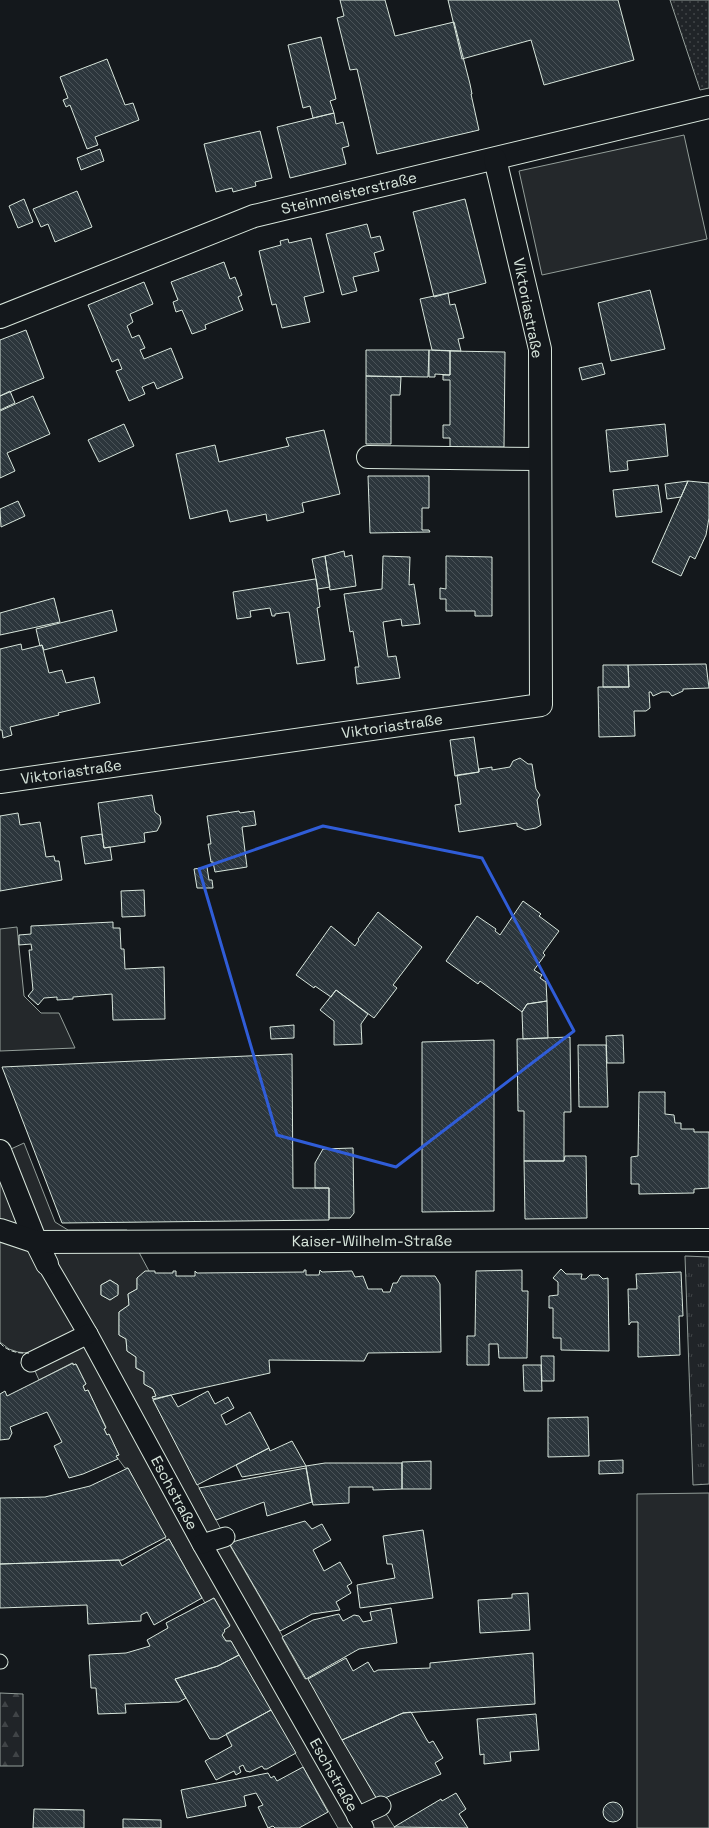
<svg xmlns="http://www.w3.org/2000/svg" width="709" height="1828" viewBox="0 0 709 1828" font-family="'Space Grotesk',sans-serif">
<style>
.grass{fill:url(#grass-tufts);stroke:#939e99}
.forest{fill:url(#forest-firs);stroke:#939e99}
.park{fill:url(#park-dots);stroke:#939e99}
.parking{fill:#24282b;stroke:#939e99;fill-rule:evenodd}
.building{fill:url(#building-back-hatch);stroke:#d8e6dc}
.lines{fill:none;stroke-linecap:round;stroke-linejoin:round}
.service-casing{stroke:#d8e6dc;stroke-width:15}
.pedestrian-casing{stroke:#d8e6dc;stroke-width:21}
.minor-casing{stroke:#d8e6dc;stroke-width:24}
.service{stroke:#14181c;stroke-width:13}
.pedestrian{stroke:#14181c;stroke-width:19}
.minor{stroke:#14181c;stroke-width:22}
.fence{stroke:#d8e6dc;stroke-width:1;stroke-dasharray:5 2;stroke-linecap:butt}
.marked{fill:none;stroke:#305dd8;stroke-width:3;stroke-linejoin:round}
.labels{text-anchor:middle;stroke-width:3;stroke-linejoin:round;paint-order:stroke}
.street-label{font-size:15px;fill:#d8e6dc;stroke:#14181c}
</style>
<defs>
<pattern id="grass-tufts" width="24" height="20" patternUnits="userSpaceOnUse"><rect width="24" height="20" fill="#202428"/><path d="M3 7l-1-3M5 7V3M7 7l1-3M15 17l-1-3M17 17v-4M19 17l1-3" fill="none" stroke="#404447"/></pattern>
<pattern id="forest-firs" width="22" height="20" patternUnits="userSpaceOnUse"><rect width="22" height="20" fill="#202428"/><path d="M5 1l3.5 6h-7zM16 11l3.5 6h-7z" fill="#404447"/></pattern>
<pattern id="park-dots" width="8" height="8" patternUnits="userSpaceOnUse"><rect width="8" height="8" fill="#202428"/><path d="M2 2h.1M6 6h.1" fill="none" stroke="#404447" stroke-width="1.8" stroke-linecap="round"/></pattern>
<pattern id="building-back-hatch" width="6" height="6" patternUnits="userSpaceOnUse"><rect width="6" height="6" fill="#2c363c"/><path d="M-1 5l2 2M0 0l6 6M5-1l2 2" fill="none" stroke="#4a5358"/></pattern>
</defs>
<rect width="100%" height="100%" fill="#14181c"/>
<path class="grass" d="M 685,1256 L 709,1257 L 709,1484 L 693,1485 Z"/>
<path class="forest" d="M 0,1693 L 23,1694 L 23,1766 L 0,1766 Z"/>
<path class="park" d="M 670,0 L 709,0 L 709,88 L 700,90 Z"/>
<path class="parking" d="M 684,135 L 707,239 L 542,275 L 519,171 Z
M 17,927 L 24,996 L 41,1013 L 59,1013 L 75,1048 L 0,1051 L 0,929 Z
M 24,1143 L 55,1222 L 68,1230 L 127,1230 L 149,1271 L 137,1278 L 137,1289 L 128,1294 L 129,1305 L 119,1312 L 119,1335 L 126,1339 L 127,1351 L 136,1357 L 136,1368 L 144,1372 L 144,1384 L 153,1389 L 156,1396 L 153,1397 L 153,1400 L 225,1537 L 283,1637 L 282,1638 L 305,1679 L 308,1678 L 378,1801 L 395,1828 L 338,1828 L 231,1641 L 226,1641 L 222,1635 L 224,1630 L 230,1625 L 214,1598 L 205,1603 L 169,1539 L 166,1540 L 128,1468 L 125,1468 L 116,1456 L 119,1455 L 109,1434 L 107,1435 L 104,1429 L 106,1427 L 88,1390 L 85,1391 L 83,1386 L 86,1384 L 76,1364 L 73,1365 L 72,1363 L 39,1380 L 27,1353 L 18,1352 L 9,1349 L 0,1342 L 0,1154 ZM 110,1280 L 118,1285 L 118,1294 L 110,1300 L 101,1295 L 101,1285 Z
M 709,1493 L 709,1828 L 637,1828 L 637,1494 Z"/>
<path class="building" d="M 340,0 L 385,0 L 395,36 L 454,22 L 470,84 L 472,94 L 471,94 L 479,130 L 377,154 L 357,69 L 350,70 L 337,18 L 344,16 Z
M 448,0 L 618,0 L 634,60 L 544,85 L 531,40 L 462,59 Z
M 321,37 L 336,99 L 330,101 L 334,113 L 313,118 L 310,106 L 303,108 L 288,45 Z
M 107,59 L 125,105 L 133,103 L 139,120 L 95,137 L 98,145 L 87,149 L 70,105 L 66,107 L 63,100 L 68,98 L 60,77 Z
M 334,113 L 336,124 L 343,122 L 349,146 L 342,148 L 346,164 L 290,178 L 277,127 Z
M 260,131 L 272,178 L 255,182 L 256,186 L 233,192 L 232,188 L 216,192 L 204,144 Z
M 100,149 L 104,161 L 81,170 L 77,158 Z
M 77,191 L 92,227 L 55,242 L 48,224 L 41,227 L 33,209 Z
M 24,199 L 33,222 L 18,228 L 9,206 Z
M 465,199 L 486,283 L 434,297 L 413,212 Z
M 367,224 L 371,238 L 380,236 L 384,250 L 374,253 L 379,271 L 353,277 L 357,291 L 342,295 L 326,234 Z
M 311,238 L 324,292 L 304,297 L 310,322 L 282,328 L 276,304 L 272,305 L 259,251 L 281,245 L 280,241 L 288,239 L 289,243 Z
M 224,262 L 230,279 L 235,277 L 242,295 L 238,297 L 243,310 L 205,325 L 206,329 L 192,334 L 182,310 L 176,312 L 173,302 L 178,300 L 171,282 Z
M 144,282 L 153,304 L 130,314 L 133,322 L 127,326 L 132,338 L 139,335 L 145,348 L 140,350 L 144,359 L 171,348 L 183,378 L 157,389 L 154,382 L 142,387 L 145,394 L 129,401 L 116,371 L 122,369 L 118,359 L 112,362 L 88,305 Z
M 650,290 L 665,349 L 611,361 L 598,303 Z
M 448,293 L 450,305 L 455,304 L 464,338 L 458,339 L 461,351 L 432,350 L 420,299 Z
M 26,330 L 44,378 L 0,396 L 0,340 Z
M 366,350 L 429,350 L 428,377 L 366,376 Z
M 429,350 L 450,351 L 450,375 L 435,374 L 435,377 L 429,377 Z
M 450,351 L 505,352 L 504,447 L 450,447 L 450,438 L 443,438 L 443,425 L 450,425 L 450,380 L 443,380 L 443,375 L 450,375 Z
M 602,363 L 605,374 L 582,380 L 579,368 Z
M 366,376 L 401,377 L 400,395 L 391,395 L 391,444 L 366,444 Z
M 10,391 L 15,403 L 0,410 L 0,396 Z
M 33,396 L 50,434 L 7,453 L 15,471 L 0,478 L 0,411 Z
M 124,424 L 134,446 L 99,462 L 88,440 Z
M 665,424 L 668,456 L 627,461 L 628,470 L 610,472 L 606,430 Z
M 324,430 L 340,494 L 302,503 L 304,512 L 267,521 L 266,514 L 230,522 L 227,510 L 190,519 L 176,454 L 215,445 L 219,462 L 289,446 L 286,438 Z
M 368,476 L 429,476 L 429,508 L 422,508 L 422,530 L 429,530 L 430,532 L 370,533 Z
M 688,481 L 709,483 L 709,518 L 706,535 L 695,559 L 690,556 L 681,576 L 652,562 Z
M 688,481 L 681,497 L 667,499 L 665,484 Z
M 658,485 L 662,512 L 616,517 L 613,490 Z
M 18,501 L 25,516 L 1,527 L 0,509 Z
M 344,551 L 345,557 L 352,555 L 356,586 L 330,590 L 325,556 Z
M 325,556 L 330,587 L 318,589 L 312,559 Z
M 383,556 L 410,557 L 409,585 L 414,584 L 420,624 L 402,626 L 401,619 L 383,622 L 388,657 L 396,656 L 400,678 L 357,684 L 355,667 L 359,667 L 353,631 L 350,632 L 344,594 L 382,589 Z
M 446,556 L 492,557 L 492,616 L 475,616 L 475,611 L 446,611 L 446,599 L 440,599 L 440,588 L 446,589 Z
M 315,579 L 316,579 L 320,607 L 317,608 L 325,660 L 297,664 L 289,612 L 275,614 L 275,616 L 272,616 L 270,608 L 250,611 L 251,617 L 237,619 L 233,592 Z
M 54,598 L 60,622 L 0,635 L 0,613 Z
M 112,610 L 117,631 L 44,650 L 42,645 L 40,646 L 36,629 Z
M 21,644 L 22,650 L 42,645 L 49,673 L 62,670 L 66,683 L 94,677 L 100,703 L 58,713 L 59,715 L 10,727 L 12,735 L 3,738 L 2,730 L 0,730 L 0,649 Z
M 706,664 L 709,688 L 683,689 L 683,691 L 672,696 L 669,692 L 662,692 L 653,696 L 651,692 L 649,692 L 650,708 L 646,711 L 634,711 L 635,736 L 599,737 L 598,687 L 629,687 L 628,665 Z
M 603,665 L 628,665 L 629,687 L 603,687 Z
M 474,737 L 479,772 L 455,776 L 450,740 Z
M 520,758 L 528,764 L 532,764 L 536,789 L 540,795 L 537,800 L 541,825 L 536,828 L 525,830 L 517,826 L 517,823 L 459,832 L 455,805 L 461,804 L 457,775 L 479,772 L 479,769 L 492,767 L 492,770 L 510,767 L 513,761 Z
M 152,795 L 155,812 L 160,816 L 161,823 L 157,831 L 144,833 L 145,842 L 104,848 L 98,803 Z
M 239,811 L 240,813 L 254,811 L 256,825 L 242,827 L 247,867 L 215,872 L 213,862 L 211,862 L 208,844 L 211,844 L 207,816 Z
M 18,813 L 20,825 L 40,822 L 46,857 L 54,856 L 55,861 L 59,861 L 62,880 L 0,891 L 0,816 Z
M 102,834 L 104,848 L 110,847 L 112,860 L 85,864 L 81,837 Z
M 207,867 L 209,880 L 212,880 L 213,888 L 197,888 L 194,869 Z
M 144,890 L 145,916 L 122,917 L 121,891 Z
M 523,901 L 541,914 L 539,916 L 559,931 L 543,953 L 545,955 L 534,970 L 542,975 L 540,978 L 546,982 L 547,1001 L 527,1004 L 522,1012 L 480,981 L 478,984 L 446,961 L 477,916 L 496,929 L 495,931 L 500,935 Z
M 378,912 L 422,947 L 393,985 L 397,988 L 374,1018 L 336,990 L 331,997 L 315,986 L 314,988 L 296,975 L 331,926 L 355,946 L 359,940 L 358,939 Z
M 113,922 L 113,928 L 120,928 L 121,949 L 124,949 L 125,969 L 164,967 L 165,1019 L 113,1020 L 112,994 L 73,997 L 73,999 L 57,1000 L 57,997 L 44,998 L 38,1005 L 28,996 L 33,990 L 29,950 L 32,950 L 31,944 L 19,945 L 19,935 L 31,934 L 31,926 Z
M 336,990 L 368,1014 L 361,1024 L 362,1044 L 334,1045 L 334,1021 L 320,1010 Z
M 547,1001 L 548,1038 L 523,1039 L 522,1012 L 527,1004 Z
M 294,1025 L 294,1038 L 271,1039 L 270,1027 Z
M 623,1035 L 624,1063 L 607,1063 L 606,1036 Z
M 570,1037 L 571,1112 L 564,1112 L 564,1161 L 524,1161 L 524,1111 L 518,1111 L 517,1039 Z
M 494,1040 L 494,1211 L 422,1212 L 422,1042 Z
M 578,1045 L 606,1045 L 608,1107 L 579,1107 Z
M 292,1054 L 293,1188 L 329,1188 L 329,1220 L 62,1223 L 2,1067 Z
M 639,1092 L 665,1092 L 665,1114 L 674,1115 L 675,1123 L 681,1123 L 681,1129 L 694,1129 L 694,1132 L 709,1132 L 709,1188 L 694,1189 L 694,1193 L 639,1194 L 639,1184 L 631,1184 L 631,1157 L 638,1156 Z
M 353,1148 L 354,1213 L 350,1218 L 329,1218 L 329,1188 L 315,1188 L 315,1163 L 323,1149 Z
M 565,1156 L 586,1156 L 587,1218 L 525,1219 L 524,1161 L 564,1161 Z
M 561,1269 L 566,1274 L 582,1274 L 581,1279 L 586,1279 L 590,1275 L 599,1275 L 603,1279 L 608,1278 L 609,1351 L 561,1350 L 561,1338 L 553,1338 L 553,1308 L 549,1308 L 549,1296 L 558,1295 L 558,1282 L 553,1278 Z
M 304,1270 L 306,1270 L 306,1275 L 319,1275 L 320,1270 L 322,1272 L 352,1271 L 355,1277 L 363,1276 L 368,1289 L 382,1289 L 383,1292 L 390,1292 L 393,1283 L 397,1283 L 401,1276 L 435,1276 L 440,1284 L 441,1352 L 368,1353 L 364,1361 L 269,1360 L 270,1373 L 153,1399 L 152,1397 L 156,1396 L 153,1389 L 144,1384 L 144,1372 L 136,1368 L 136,1357 L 127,1351 L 126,1339 L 119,1335 L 119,1312 L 129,1305 L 128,1294 L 137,1289 L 137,1278 L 145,1271 L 155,1271 L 155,1273 L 173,1273 L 173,1271 L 176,1271 L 176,1276 L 195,1276 L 195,1271 L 197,1273 L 304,1272 Z
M 522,1270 L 522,1291 L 528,1291 L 527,1358 L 499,1358 L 498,1344 L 489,1344 L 489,1365 L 467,1365 L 467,1336 L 475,1336 L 476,1271 Z
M 681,1272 L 683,1316 L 679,1316 L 680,1355 L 638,1357 L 638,1322 L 631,1322 L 629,1325 L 628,1289 L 637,1289 L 636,1274 Z
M 110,1280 L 118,1285 L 118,1295 L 110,1300 L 101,1295 L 101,1285 Z
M 541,1356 L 554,1356 L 554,1381 L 542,1381 Z
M 73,1363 L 73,1365 L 76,1364 L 86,1384 L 83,1386 L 85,1391 L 88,1390 L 106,1428 L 104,1429 L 107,1435 L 109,1434 L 119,1455 L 116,1456 L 118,1459 L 83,1474 L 69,1478 L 54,1446 L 62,1442 L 47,1412 L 10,1427 L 12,1433 L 9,1439 L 0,1440 L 0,1394 L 5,1391 L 7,1396 Z
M 523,1365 L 541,1365 L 542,1391 L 524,1391 Z
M 208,1391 L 215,1404 L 228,1397 L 234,1408 L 221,1415 L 226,1425 L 250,1412 L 269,1448 L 197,1485 L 153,1400 L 171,1395 L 178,1407 Z
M 588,1417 L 589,1456 L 548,1457 L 548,1418 Z
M 292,1441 L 306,1466 L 242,1477 L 236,1465 L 269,1448 L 270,1451 Z
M 623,1460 L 623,1473 L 599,1474 L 599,1461 Z
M 431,1461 L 431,1489 L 402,1489 L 402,1462 Z
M 325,1463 L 402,1463 L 402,1489 L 373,1490 L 373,1487 L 349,1487 L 349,1503 L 313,1505 L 306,1466 Z
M 128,1468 L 166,1537 L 122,1560 L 0,1564 L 0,1498 L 45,1497 L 90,1486 Z
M 306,1468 L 312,1502 L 267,1516 L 264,1502 L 216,1520 L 199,1488 Z
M 305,1521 L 312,1529 L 322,1524 L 331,1540 L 313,1550 L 324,1571 L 340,1562 L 352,1583 L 347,1586 L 351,1593 L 336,1602 L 340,1610 L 312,1614 L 280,1631 L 229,1543 Z
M 423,1530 L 433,1598 L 360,1608 L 357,1585 L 395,1578 L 392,1564 L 387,1564 L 383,1536 Z
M 169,1539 L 202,1598 L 154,1625 L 147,1612 L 141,1615 L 141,1621 L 88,1624 L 87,1605 L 0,1608 L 0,1564 L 119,1560 L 122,1566 Z
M 528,1593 L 530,1630 L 480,1633 L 478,1600 L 512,1598 L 512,1594 Z
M 214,1598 L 230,1626 L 224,1630 L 225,1631 L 222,1635 L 226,1641 L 231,1641 L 239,1655 L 218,1666 L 175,1679 L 186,1698 L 179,1702 L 125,1704 L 126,1713 L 98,1714 L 96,1688 L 91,1688 L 89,1655 L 126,1653 L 150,1646 L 147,1640 L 168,1628 L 166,1623 Z
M 391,1608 L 397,1643 L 359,1649 L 306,1679 L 282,1637 L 313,1620 L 339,1614 L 343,1621 L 354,1615 L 359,1616 L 363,1622 L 372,1620 L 370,1612 Z
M 533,1653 L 535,1704 L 403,1713 L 342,1740 L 308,1679 L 346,1658 L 353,1671 L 368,1662 L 374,1672 L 378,1670 L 430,1668 L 430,1663 Z
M 239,1655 L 271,1710 L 218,1739 L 210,1739 L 175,1679 L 218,1666 Z
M 271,1710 L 296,1753 L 267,1769 L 264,1769 L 262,1766 L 250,1772 L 246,1771 L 243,1765 L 239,1767 L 241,1772 L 236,1775 L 234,1771 L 216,1780 L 205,1761 L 232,1746 L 226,1734 Z
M 411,1712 L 427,1740 L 429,1743 L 433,1741 L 443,1758 L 435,1763 L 441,1774 L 378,1801 L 342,1740 L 403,1713 Z
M 536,1714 L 539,1750 L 510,1752 L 511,1761 L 484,1764 L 484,1754 L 480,1755 L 477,1719 Z
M 303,1767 L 328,1812 L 299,1828 L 275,1828 L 273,1826 L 268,1828 L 258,1807 L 263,1805 L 256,1793 L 244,1796 L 246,1806 L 187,1818 L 181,1790 L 268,1773 L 271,1778 L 274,1776 L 277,1781 Z
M 456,1793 L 466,1809 L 459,1814 L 468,1828 L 394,1827 L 441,1799 L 442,1801 Z
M603 1812a10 10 0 1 1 20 0a10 10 0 1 1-20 0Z
M 34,1809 L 84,1810 L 84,1828 L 33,1828 Z
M 123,1819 L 161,1820 L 161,1828 L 123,1828 Z"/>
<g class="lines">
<g class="service-casing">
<path id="service" d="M 0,1661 L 1,1662"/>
</g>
<g class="pedestrian-casing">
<g id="pedestrian">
<path id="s1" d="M 47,1264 L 88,1334 L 202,1544 L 364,1828"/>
<path d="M 31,1362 L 88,1334"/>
<path d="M 202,1544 L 225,1537"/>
<path d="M 357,1817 L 381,1806"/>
</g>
</g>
<g class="minor-casing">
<g id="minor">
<path id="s2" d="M 0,317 L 254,216 L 709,107"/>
<path d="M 368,457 L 539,459"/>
<path id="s3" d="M 0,782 L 541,705 L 540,349 L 495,159"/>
<path d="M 0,1151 L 36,1242 L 47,1264"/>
<path id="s4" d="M 0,1230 L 36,1242 L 709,1240"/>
</g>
</g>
<use href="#service" class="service"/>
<use href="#pedestrian" class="pedestrian"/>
<use href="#minor" class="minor"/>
<path class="fence" d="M 0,1343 C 7,1351 18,1354 29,1353"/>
</g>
<path class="marked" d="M 323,826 L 482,858 L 574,1031 L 396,1167 L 277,1135 L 199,869 Z"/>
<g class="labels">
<g class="street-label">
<text dy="5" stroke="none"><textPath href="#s2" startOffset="371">Steinmeisterstraße</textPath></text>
<text transform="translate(528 308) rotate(79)" y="5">Viktoriastraße</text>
<text dy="5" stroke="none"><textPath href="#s3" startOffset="396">Viktoriastraße</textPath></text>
<text dy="5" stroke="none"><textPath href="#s3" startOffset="72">Viktoriastraße</textPath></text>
<text dy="5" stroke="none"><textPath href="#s4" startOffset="374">Kaiser-Wilhelm-Straße</textPath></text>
<text dy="5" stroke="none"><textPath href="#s1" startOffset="262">Eschstraße</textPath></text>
<text dy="5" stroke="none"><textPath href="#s1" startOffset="586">Eschstraße</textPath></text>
</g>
</g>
</svg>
